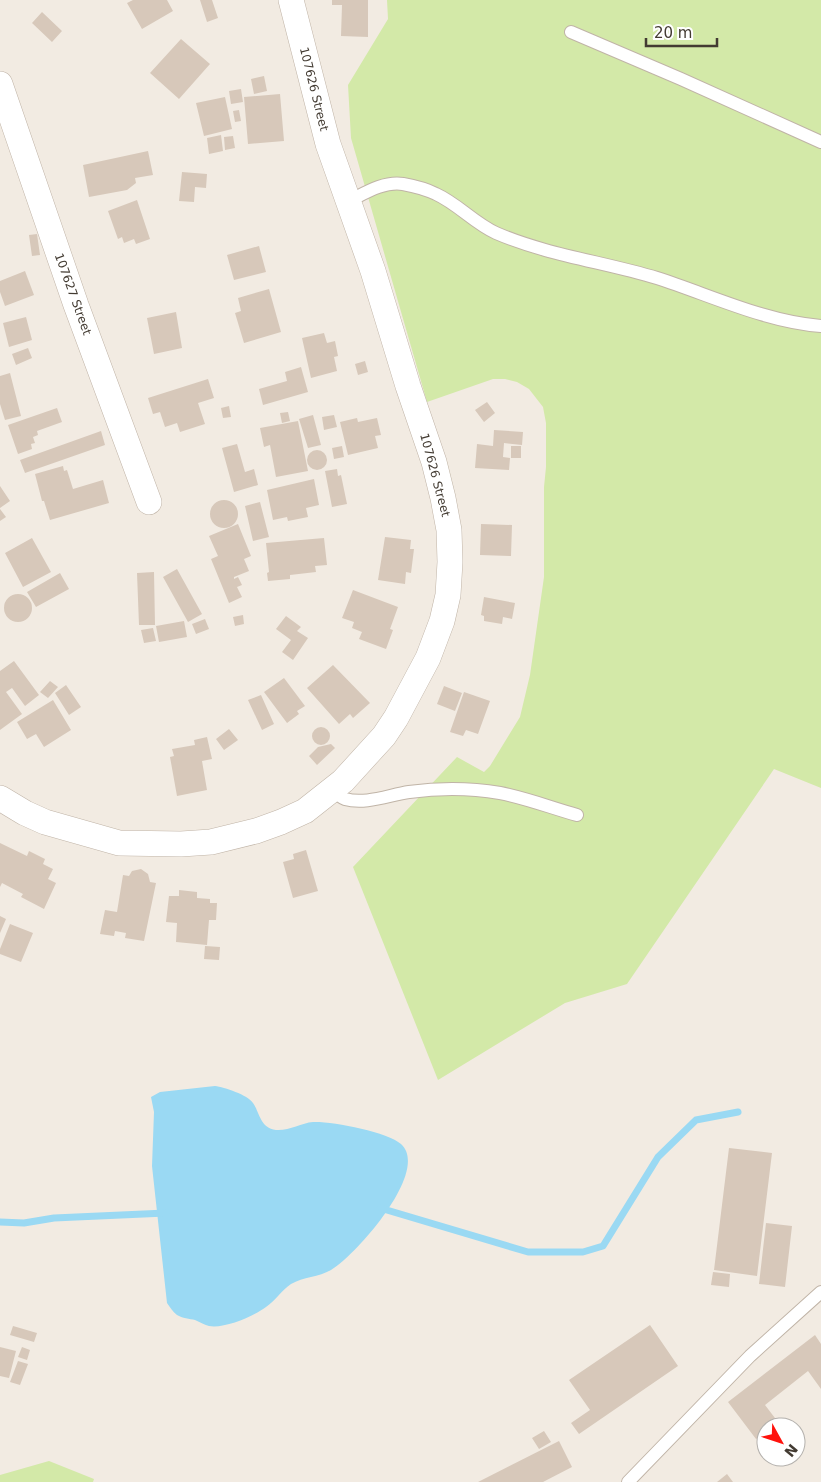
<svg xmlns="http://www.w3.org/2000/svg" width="821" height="1482" viewBox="0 0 821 1482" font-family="'DejaVu Sans',sans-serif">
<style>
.green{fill:#d3e9a8}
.water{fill:#9ad9f3}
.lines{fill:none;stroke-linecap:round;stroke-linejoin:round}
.stream{stroke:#9ad9f3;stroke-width:7}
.building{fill:#d7c8ba}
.service-casing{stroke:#c0b4a7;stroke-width:14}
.minor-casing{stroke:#c0b4a7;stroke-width:26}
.service{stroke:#fff;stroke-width:12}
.minor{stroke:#fff;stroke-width:25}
.labels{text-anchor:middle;stroke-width:5;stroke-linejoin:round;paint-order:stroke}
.street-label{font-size:12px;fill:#433b32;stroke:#fff}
</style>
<rect width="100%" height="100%" fill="#f2ebe2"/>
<path class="green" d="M 387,0 L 821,0 L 821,788 L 774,769 L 627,984 L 565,1003 L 438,1080 L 353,867 L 457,757 L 484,772 L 490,766 L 520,717 L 530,675 L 544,577 L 544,487 L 546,467 L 546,423 L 543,407 L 529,389 L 517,382 L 505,379 L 493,379 L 427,402 L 351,138 L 348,85 L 388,19 Z
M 49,1461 L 94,1479 L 93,1482 L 0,1482 L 0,1475 Z"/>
<path class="water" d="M 215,1086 C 224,1087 248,1095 253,1103 C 260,1113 260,1128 276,1130 C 289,1131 301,1123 313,1122 C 331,1121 388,1132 401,1144 C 431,1171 355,1256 331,1270 C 319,1277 303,1277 291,1284 C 282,1290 275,1301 266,1307 C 254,1316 224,1329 209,1326 C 205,1325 200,1322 195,1320 C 190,1319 182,1318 177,1315 C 173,1312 170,1307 167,1303 L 152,1166 L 154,1112 L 151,1097 L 160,1092 Z"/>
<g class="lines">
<path class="stream" d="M 380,1208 L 528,1252 L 583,1252 L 603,1246 L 658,1157 L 696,1120 L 738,1112
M 0,1222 L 24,1223 L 54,1218 L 166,1213"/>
</g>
<path class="building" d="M 133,0 L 167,0 L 173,11 L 142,29 L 127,3 Z
M 200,0 L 212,0 L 218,18 L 207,22 Z
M 332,0 L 368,0 L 368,37 L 341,36 L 342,5 L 332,5 Z
M 42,12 L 62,31 L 52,42 L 32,23 Z
M 181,39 L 210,64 L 179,99 L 150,73 Z
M 264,76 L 267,91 L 254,94 L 251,79 Z
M 241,89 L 243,102 L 231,104 L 229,91 Z
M 280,94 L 284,141 L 248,144 L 244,97 Z
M 225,97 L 232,129 L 204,136 L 196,103 Z
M 239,110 L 241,121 L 235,122 L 233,111 Z
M 221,135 L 223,151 L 209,154 L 207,138 Z
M 233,136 L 235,148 L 225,150 L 224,137 Z
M 148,151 L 153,175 L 135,178 L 136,183 L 127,190 L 89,197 L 83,165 Z
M 182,172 L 207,174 L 206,188 L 195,187 L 194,202 L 179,201 Z
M 137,200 L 150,239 L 136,244 L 134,239 L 124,243 L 122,237 L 118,239 L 108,211 Z
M 37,234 L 40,255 L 32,256 L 29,235 Z
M 259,246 L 266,272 L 234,280 L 227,255 Z
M 25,271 L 34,295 L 5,306 L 0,292 L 0,281 Z
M 269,289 L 281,332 L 244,343 L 235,313 L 241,311 L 238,298 Z
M 176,312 L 182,348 L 154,354 L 147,318 Z
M 26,317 L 32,340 L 9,347 L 3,323 Z
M 324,333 L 327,343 L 335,341 L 338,356 L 334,357 L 337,371 L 311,378 L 302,338 Z
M 28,348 L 32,358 L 16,365 L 12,354 Z
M 365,361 L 368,372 L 358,375 L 355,364 Z
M 301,367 L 308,392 L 263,405 L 259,389 L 287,381 L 285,372 Z
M 10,373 L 21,416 L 5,420 L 0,404 L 0,376 Z
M 208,379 L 214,398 L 198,403 L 205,424 L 180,432 L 177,423 L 165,427 L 160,412 L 153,414 L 148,398 Z
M 487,402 L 495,413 L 484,422 L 475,410 Z
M 229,406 L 231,417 L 223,418 L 221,408 Z
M 57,408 L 62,422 L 37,431 L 38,435 L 33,437 L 35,443 L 31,444 L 32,449 L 18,454 L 8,425 Z
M 288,412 L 290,421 L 282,423 L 280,413 Z
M 313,415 L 321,445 L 308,448 L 299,419 Z
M 334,415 L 337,427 L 324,430 L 322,417 Z
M 357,418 L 358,422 L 377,418 L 381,435 L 375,436 L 378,448 L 348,455 L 340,422 Z
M 298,421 L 308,471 L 276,477 L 270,445 L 264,447 L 260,428 Z
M 494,430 L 523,432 L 522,445 L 504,443 L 503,457 L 510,458 L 509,470 L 475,468 L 477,444 L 493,446 Z
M 101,431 L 105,445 L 25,473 L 20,460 Z
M 237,444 L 245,472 L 254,469 L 258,485 L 234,492 L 222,448 Z
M 342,446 L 344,457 L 334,459 L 332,448 Z
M 511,446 L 521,446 L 521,458 L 511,458 Z
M307 460a10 10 0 1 1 20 0a10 10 0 1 1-20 0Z
M 63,466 L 64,471 L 67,470 L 73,489 L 103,480 L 109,503 L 50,520 L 44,501 L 42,501 L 35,474 Z
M 337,469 L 338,476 L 341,475 L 347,504 L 332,507 L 325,471 Z
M 314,479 L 319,505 L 306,508 L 308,517 L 288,521 L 287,517 L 273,520 L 267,490 Z
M 0,486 L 10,501 L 0,508 Z
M210 514a14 14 0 1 1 28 0a14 14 0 1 1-28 0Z
M 260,502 L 269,537 L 253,541 L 245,506 Z
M 0,509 L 6,517 L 0,521 Z
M 238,524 L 251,556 L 244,559 L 249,571 L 234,577 L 234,579 L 238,577 L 242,585 L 237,587 L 242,597 L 229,603 L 211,559 L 218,556 L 209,536 Z
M 481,524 L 512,525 L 511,556 L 480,555 Z
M 385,537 L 411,540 L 410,549 L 414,549 L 411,573 L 406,572 L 405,584 L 378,580 Z
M 32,538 L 51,572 L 23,587 L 5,553 Z
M 324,538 L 327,565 L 315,566 L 316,572 L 290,575 L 290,579 L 268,581 L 267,573 L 269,572 L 266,543 Z
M 177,569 L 202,614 L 188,622 L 163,577 Z
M 154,572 L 155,625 L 139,625 L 137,573 Z
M 60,573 L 69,589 L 36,607 L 27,592 Z
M 353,590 L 398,607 L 390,629 L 393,630 L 386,649 L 359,639 L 362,632 L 352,628 L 354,622 L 342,618 Z
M4 608a14 14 0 1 1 28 0a14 14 0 1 1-28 0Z
M 484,597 L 515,603 L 512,619 L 503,617 L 502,624 L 484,621 L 484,616 L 481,615 Z
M 243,615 L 244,624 L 235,626 L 233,617 Z
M 286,616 L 301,627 L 297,631 L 308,638 L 293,660 L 282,652 L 291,640 L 276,629 Z
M 205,619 L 209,629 L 196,634 L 192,624 Z
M 184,621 L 187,637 L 159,642 L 156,626 Z
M 153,628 L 156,641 L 144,643 L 141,630 Z
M 14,661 L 39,695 L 25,706 L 12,688 L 6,692 L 22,714 L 0,730 L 0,671 Z
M 333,665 L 370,703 L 353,718 L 350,714 L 339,724 L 307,688 Z
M 284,678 L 305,706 L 297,711 L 299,714 L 287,723 L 264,692 Z
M 50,681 L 58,687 L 48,698 L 40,692 Z
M 66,685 L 81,707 L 69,715 L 55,693 Z
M 444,686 L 462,693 L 455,711 L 437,704 Z
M 464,692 L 490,701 L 478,734 L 466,730 L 463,736 L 450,732 Z
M 261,695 L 274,724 L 262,730 L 248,700 Z
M 53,700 L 71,730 L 44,747 L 36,734 L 27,739 L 17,722 Z
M312 736a9 9 0 1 1 18 0a9 9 0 1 1-18 0Z
M 229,729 L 238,740 L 224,750 L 216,739 Z
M 207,737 L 212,759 L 202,761 L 207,790 L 177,796 L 170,757 L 174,756 L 172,749 L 195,745 L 194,740 Z
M 331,744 L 335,748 L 317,765 L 309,756 L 318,747 Z
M 0,843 L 27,856 L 29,851 L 45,859 L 43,864 L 53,869 L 48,879 L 56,883 L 44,909 L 21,897 L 23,894 L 2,883 L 0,887 Z
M 306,850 L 318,891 L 293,898 L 283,862 L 294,859 L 293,854 Z
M 141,869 L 148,874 L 150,882 L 156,883 L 144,941 L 125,938 L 126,933 L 115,931 L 114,936 L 100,934 L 105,910 L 117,912 L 123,875 L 129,876 L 132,871 Z
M 179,890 L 197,892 L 197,898 L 210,899 L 210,903 L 217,903 L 216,920 L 209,920 L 207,945 L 176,942 L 177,923 L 166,922 L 169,896 L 179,896 Z
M 0,916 L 6,919 L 0,933 Z
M 10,924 L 33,933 L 21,962 L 0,954 L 0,949 Z
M 205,946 L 220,947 L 219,960 L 204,959 Z
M 729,1148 L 772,1153 L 757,1276 L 714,1270 Z
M 766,1223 L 792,1226 L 785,1287 L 759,1284 Z
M 713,1272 L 730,1274 L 729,1287 L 711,1285 Z
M 650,1325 L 678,1366 L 579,1434 L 571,1423 L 590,1410 L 569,1380 Z
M 13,1326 L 37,1333 L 34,1342 L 10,1335 Z
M 815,1335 L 821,1344 L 821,1389 L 808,1371 L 765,1405 L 778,1422 L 772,1427 L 766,1427 L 766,1432 L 756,1439 L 728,1402 Z
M 0,1347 L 16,1351 L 9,1378 L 0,1376 Z
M 22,1347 L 30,1350 L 27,1360 L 18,1357 Z
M 18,1361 L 28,1364 L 20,1385 L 10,1382 Z
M 544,1431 L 551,1442 L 539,1449 L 532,1438 Z
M 559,1441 L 572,1467 L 543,1482 L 478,1482 Z
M 727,1474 L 733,1482 L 717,1482 Z"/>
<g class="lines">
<g class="service-casing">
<path id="service" d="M 571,32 L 681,79 L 821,142
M 349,201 C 365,193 384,181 403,184 C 414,186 426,189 436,194 C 458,204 474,223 496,233 C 547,255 604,262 657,278 C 710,295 766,322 821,326
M 333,790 C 336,793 340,797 345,799 C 365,805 389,795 409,792 C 438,788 471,788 500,793 C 526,798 552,808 577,815
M 628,1482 L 750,1356 L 821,1292"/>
</g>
<g class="minor-casing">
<path id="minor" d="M 0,84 L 76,305 L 149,502
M 0,798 L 25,813 L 45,822 L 119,843 L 181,844 L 211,842 L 256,831 L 281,822 L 305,811 L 343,781 L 384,736 L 396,718 L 428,658 L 442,621 L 448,595 L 450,562 L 449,530 L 443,498 L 434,462 L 408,386 L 373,271 L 328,144 L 291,0"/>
</g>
<use href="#service" class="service"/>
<use href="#minor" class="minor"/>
</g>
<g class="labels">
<g class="street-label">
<text transform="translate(314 89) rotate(76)" y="4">107626 Street</text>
<text transform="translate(73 294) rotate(70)" y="4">107627 Street</text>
<text transform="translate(435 475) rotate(75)" y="4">107626 Street</text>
</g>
</g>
<g transform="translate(781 1442) rotate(130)"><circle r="24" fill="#ffffff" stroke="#b4b1ad"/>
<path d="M0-4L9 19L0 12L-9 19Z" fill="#ff120c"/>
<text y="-8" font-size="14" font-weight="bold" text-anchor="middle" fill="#433b32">N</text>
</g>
<path d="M646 38v8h71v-8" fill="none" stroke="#433b32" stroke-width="2.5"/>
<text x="654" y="38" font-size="15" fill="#433b32" stroke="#ffffff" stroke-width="4" paint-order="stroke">20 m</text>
</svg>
